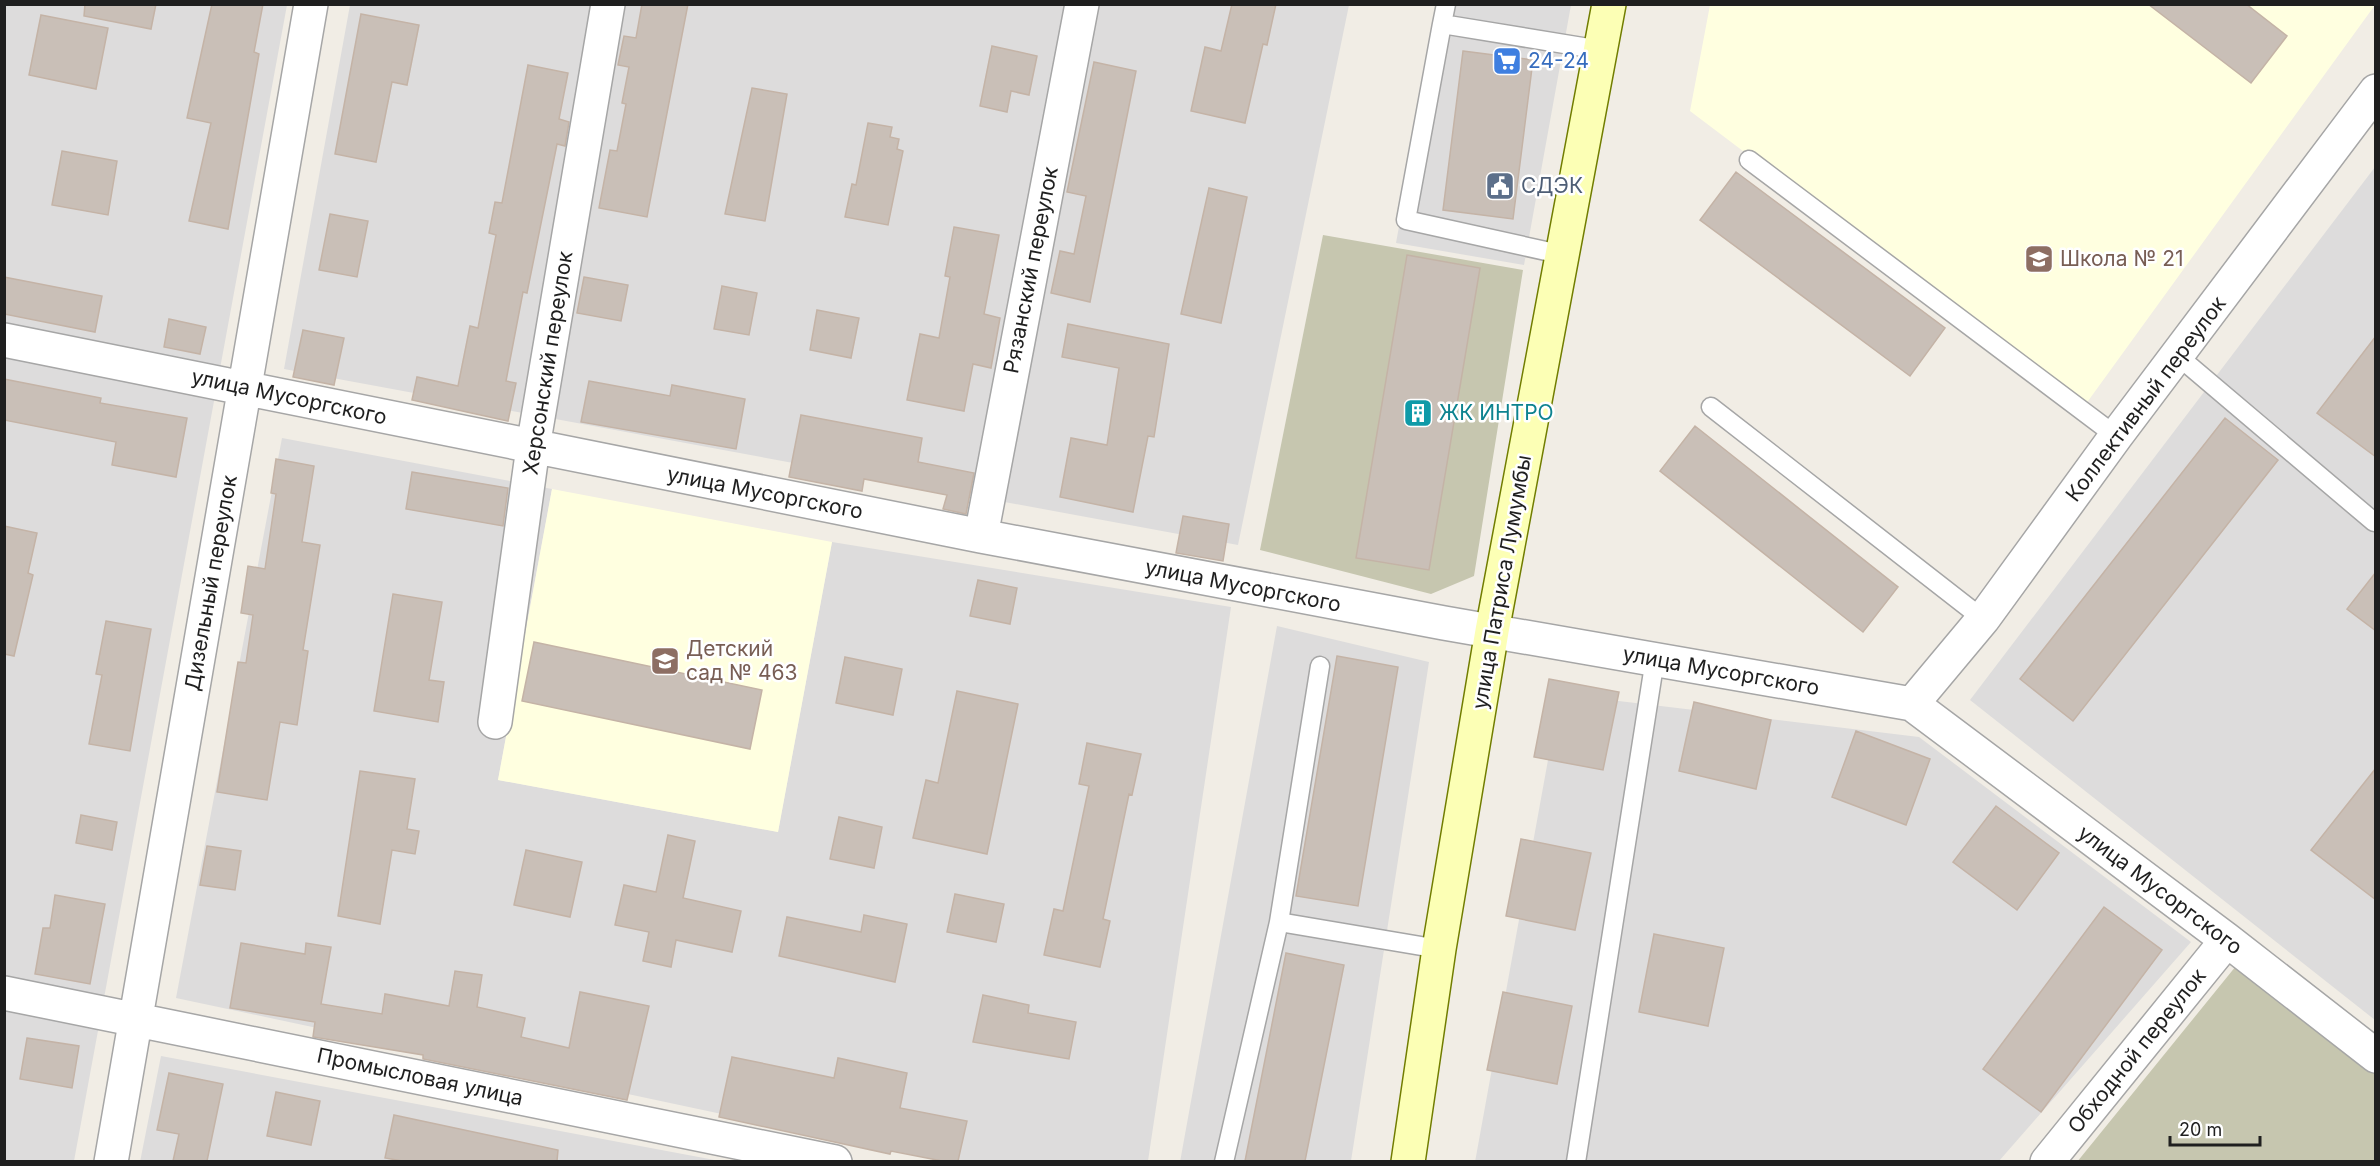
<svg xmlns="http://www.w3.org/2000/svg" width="2380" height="1166" viewBox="0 0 2380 1166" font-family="Inter,sans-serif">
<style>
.residential{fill:#dddcdc}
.education{fill:#ffffe0}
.construction{fill:#c6c6af}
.building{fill:#c9bfb7;stroke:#c4b3a6;stroke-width:1.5}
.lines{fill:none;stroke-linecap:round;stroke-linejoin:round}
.lane-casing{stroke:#a6a6a6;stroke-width:21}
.street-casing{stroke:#a6a6a6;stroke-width:36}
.secondary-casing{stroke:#717d00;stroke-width:36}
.lane{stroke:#fff;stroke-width:18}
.street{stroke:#fff;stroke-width:33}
.secondary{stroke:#fcffb5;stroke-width:33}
.labels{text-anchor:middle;stroke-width:5;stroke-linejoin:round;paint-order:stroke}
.shop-label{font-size:21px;fill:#366cbe;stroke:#fff;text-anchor:start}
.service-label{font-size:21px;fill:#4e5e75;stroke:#fff;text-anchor:start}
.education-label{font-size:21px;fill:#785e54;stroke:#fff;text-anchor:start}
.street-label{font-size:21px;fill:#1f1f1f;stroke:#fff}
.culture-label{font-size:21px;fill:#0d838f;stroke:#fff;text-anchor:start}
</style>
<rect width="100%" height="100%" fill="#f1ede5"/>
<path class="residential" d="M 5,5 L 287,5 L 74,1161 L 5,1162 Z
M 350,5 L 1349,5 L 1238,545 L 284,369 Z
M 1439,5 L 1571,5 L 1524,265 L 1396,243 Z
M 2375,167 L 2375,1020 L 1970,700 Z
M 282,438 L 552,489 L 498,780 L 778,832 L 832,542 L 1231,607 L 1148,1161 L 943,1161 L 176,998 Z
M 1277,626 L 1429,662 L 1351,1161 L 1180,1162 Z
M 1560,694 L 1919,737 L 2191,942 L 1999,1161 L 1475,1162 Z
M 161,1056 L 720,1161 L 140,1162 Z"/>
<path class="education" d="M 1710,5 L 2375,5 L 2083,408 L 1690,111 Z
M 552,489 L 832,542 L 778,832 L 498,780 Z"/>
<path class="construction" d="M 1323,235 L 1523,270 L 1474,576 L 1431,594 L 1260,550 Z
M 2236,966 L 2375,1072 L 2375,1161 L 2077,1162 Z"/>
<path class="building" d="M 85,4 L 156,4 L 151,29 L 84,16 Z
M 212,4 L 263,4 L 254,52 L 259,54 L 228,229 L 189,221 L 211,123 L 187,118 Z
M 642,4 L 688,4 L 647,217 L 599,208 L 610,150 L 617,151 L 626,104 L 622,103 L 629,67 L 618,65 L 624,36 L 636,38 Z
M 1232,4 L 1276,4 L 1267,45 L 1263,44 L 1245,123 L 1191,111 L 1205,47 L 1221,51 Z
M 2148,4 L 2246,4 L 2287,36 L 2251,83 Z
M 361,14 L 419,25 L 407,85 L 392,82 L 376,162 L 335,154 Z
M 41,15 L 108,28 L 96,89 L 29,75 Z
M 992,46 L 1037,56 L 1029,95 L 1011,91 L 1007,112 L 980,106 Z
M 1463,51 L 1533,60 L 1513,219 L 1443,210 Z
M 1094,62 L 1136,71 L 1090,302 L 1051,293 L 1060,251 L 1074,254 L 1086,196 L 1067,192 Z
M 528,65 L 568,73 L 559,119 L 569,122 L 565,146 L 557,144 L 527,293 L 523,292 L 506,381 L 516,383 L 508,421 L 412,400 L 417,377 L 458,386 L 470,326 L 478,328 L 496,235 L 489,233 L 495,202 L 502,203 Z
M 752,88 L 787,94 L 765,221 L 725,214 Z
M 868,123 L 892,127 L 890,137 L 899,139 L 897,149 L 903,151 L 888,225 L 845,217 L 852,184 L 856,185 Z
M 62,151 L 117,161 L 108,215 L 52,205 Z
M 1736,172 L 1945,328 L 1910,376 L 1700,220 Z
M 1209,188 L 1247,197 L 1221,323 L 1181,314 Z
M 330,214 L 368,221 L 357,277 L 319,270 Z
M 954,227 L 999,235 L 984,314 L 1000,318 L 991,368 L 973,364 L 964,411 L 907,400 L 920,334 L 939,338 L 950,277 L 945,276 Z
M 1407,255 L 1480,268 L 1429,570 L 1356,558 Z
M 4,277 L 102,296 L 95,332 L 4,314 Z
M 584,277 L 628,285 L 621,321 L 577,313 Z
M 722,286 L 757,293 L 749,335 L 714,329 Z
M 817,310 L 859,318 L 851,358 L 810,350 Z
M 169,319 L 206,327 L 200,354 L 164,347 Z
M 1068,324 L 1169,344 L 1154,437 L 1148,436 L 1133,512 L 1060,497 L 1071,438 L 1107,445 L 1119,368 L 1062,357 Z
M 303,330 L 344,338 L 334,385 L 293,377 Z
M 2376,336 L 2376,457 L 2317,413 Z
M 4,379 L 101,398 L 100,403 L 187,418 L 176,477 L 112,465 L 116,442 L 4,420 Z
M 589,381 L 670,396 L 672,385 L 745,399 L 736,449 L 581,422 Z
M 801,415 L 922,438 L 918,462 L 974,473 L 966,514 L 943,509 L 947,495 L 864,479 L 862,491 L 789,477 Z
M 2225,418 L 2278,460 L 2073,721 L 2020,679 Z
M 1695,426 L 1898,587 L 1863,632 L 1660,471 Z
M 276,459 L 314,466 L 302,542 L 320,545 L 303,650 L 308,651 L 297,725 L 280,722 L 267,800 L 217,792 L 238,662 L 246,663 L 253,615 L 241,613 L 248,566 L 265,569 L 276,494 L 271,493 Z
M 412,472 L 508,488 L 503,526 L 406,509 Z
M 1183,516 L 1229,524 L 1223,561 L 1176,553 Z
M 4,526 L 37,533 L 28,573 L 33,575 L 14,656 L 4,654 Z
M 2376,572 L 2376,631 L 2347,609 Z
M 978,580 L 1017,588 L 1010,624 L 970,616 Z
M 393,594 L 442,602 L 429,680 L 444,682 L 438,722 L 374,711 Z
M 106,621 L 151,629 L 130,751 L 89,744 L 102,675 L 96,674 Z
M 534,642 L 762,690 L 750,749 L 522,701 Z
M 1337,656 L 1398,667 L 1358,906 L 1296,896 Z
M 845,657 L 902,669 L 893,715 L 836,703 Z
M 1549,679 L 1619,692 L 1603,770 L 1534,757 Z
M 957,691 L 1018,704 L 987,854 L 913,838 L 926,780 L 938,783 Z
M 1694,702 L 1771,720 L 1756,789 L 1679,771 Z
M 1856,731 L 1930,759 L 1906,825 L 1832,797 Z
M 1087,743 L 1141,754 L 1132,795 L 1129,794 L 1103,919 L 1110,921 L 1100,967 L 1044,955 L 1054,909 L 1063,911 L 1089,786 L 1079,784 Z
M 2376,768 L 2376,900 L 2311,850 Z
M 360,771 L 415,779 L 407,829 L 419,831 L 415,854 L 392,850 L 380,924 L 338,916 Z
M 1996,806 L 2059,853 L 2017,910 L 1953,862 Z
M 81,815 L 117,822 L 112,850 L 76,843 Z
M 839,817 L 882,827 L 874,868 L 830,859 Z
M 668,835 L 695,841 L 683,898 L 741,911 L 732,952 L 676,940 L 671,967 L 643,961 L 649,932 L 615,925 L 624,885 L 656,892 Z
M 1521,839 L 1591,853 L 1575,930 L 1506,916 Z
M 207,846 L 241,851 L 235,890 L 200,885 Z
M 526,850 L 582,862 L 570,917 L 514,905 Z
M 955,894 L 1004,904 L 996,942 L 947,932 Z
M 55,895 L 105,904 L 90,984 L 35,974 L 43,928 L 50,928 Z
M 2104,907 L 2162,950 L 2041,1112 L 1983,1069 Z
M 864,915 L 907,924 L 895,982 L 779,956 L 787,917 L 861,932 Z
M 1654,934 L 1724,948 L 1708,1026 L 1639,1012 Z
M 241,943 L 305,954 L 306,943 L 331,947 L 321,1004 L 382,1014 L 385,994 L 449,1006 L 455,971 L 482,975 L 477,1007 L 525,1018 L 521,1037 L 569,1048 L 580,992 L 649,1006 L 627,1100 L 423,1059 L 423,1055 L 313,1037 L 315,1022 L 230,1008 Z
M 1286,953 L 1344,965 L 1305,1161 L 1245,1161 Z
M 1503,992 L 1572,1006 L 1557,1084 L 1487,1070 Z
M 983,995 L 1029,1005 L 1028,1013 L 1076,1022 L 1069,1059 L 973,1042 Z
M 27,1038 L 79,1046 L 72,1088 L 20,1079 Z
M 732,1057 L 834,1078 L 838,1058 L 907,1073 L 900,1108 L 967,1121 L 958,1161 L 942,1161 L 891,1151 L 890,1154 L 719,1117 Z
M 169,1073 L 223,1084 L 207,1161 L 173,1161 L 179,1134 L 157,1130 Z
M 276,1092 L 320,1101 L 311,1145 L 267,1136 Z
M 394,1115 L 558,1150 L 557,1161 L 402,1161 L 385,1158 Z"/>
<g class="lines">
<g class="lane-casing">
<path id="lane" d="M 1446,4 L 1442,24 L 1601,50
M 1442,24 L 1406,220 L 1564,255
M 1749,160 L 2116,436
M 2178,356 L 2374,522 L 2376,520
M 1711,407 L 1983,619
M 1320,666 L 1279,922 L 1439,949
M 1224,1162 L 1279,922
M 1576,1162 L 1655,659"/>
</g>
<g class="street-casing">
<path id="street" d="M 4,340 L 981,536 L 1444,623 L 1912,704 L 2227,940 L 2376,1056
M 981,536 L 1082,4
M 1912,704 L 1983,619 L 2116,436 L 2376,91
M 495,722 L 533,447 L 608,4
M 4,993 L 835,1162
M 111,1162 L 311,4
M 2047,1162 L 2227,940"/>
</g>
<g class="secondary-casing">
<path id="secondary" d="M 1408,1162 L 1439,949 L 1492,631 L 1609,4"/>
</g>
<use href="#lane" class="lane"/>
<use href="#street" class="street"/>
<use href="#secondary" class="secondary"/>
</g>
<defs>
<g id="supermarket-square" transform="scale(1.5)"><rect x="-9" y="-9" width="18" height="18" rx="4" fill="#3f7fe0" stroke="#fff"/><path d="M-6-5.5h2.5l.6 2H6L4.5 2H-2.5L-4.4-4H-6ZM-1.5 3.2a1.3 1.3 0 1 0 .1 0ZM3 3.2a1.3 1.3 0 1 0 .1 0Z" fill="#fff"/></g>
<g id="civic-square" transform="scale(1.5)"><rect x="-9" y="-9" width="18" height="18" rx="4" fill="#5c6f8a" stroke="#fff"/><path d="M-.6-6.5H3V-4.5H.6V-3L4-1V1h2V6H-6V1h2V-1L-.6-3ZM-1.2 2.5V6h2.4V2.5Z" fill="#fff"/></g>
<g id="school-square" transform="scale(1.5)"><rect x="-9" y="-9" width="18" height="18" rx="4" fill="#8d6e63" stroke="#fff"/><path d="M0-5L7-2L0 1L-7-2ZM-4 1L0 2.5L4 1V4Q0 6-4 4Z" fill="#fff"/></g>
<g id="building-square" transform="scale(1.5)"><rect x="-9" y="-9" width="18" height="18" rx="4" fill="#0f9aa8" stroke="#fff"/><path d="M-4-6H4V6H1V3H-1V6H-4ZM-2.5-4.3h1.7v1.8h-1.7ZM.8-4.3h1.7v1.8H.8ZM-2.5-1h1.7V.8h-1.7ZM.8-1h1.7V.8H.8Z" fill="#fff"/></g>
</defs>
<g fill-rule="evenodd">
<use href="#supermarket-square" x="1507" y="61"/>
<use href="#civic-square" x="1500" y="186"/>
<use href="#school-square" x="2039" y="259"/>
<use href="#building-square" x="1418" y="413"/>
<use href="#school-square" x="665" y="661"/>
</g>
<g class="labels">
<g class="shop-label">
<text x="1528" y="68">24-24</text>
</g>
<g class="service-label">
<text x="1521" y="193">СДЭК</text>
</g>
<g class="education-label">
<text x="2060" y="266">Школа № 21</text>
<text x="686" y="656">Детский<tspan x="686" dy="24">сад № 463</tspan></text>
</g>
<g class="street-label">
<text transform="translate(1031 270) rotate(-79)" y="7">Рязанский переулок</text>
<text transform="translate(548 363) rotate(-81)" y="7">Херсонский переулок</text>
<text transform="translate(289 397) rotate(12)" y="7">улица Мусоргского</text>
<text transform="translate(2146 399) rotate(-53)" y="7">Коллективный переулок</text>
<text transform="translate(765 493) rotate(11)" y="7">улица Мусоргского</text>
<text transform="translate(1502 582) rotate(-80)" y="7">улица Патриса Лумумбы</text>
<text transform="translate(211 583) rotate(-80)" y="7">Дизельный переулок</text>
<text transform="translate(1243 586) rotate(11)" y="7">улица Мусоргского</text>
<text transform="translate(1721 671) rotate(10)" y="7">улица Мусоргского</text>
<text transform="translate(2160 890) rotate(37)" y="7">улица Мусоргского</text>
<text transform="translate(2137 1051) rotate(-51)" y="7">Обходной переулок</text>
<text transform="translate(420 1077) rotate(12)" y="7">Промысловая улица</text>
</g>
<g class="culture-label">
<text x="1439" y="420">ЖК ИНТРО</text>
</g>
</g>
<rect width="2380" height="1166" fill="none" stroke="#1f1f1f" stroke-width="12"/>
<path d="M2170 1136v9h90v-9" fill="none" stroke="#1f1f1f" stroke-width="3"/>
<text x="2179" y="1136" font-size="18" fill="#1f1f1f" stroke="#ffffff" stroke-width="4.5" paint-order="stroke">20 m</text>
</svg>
